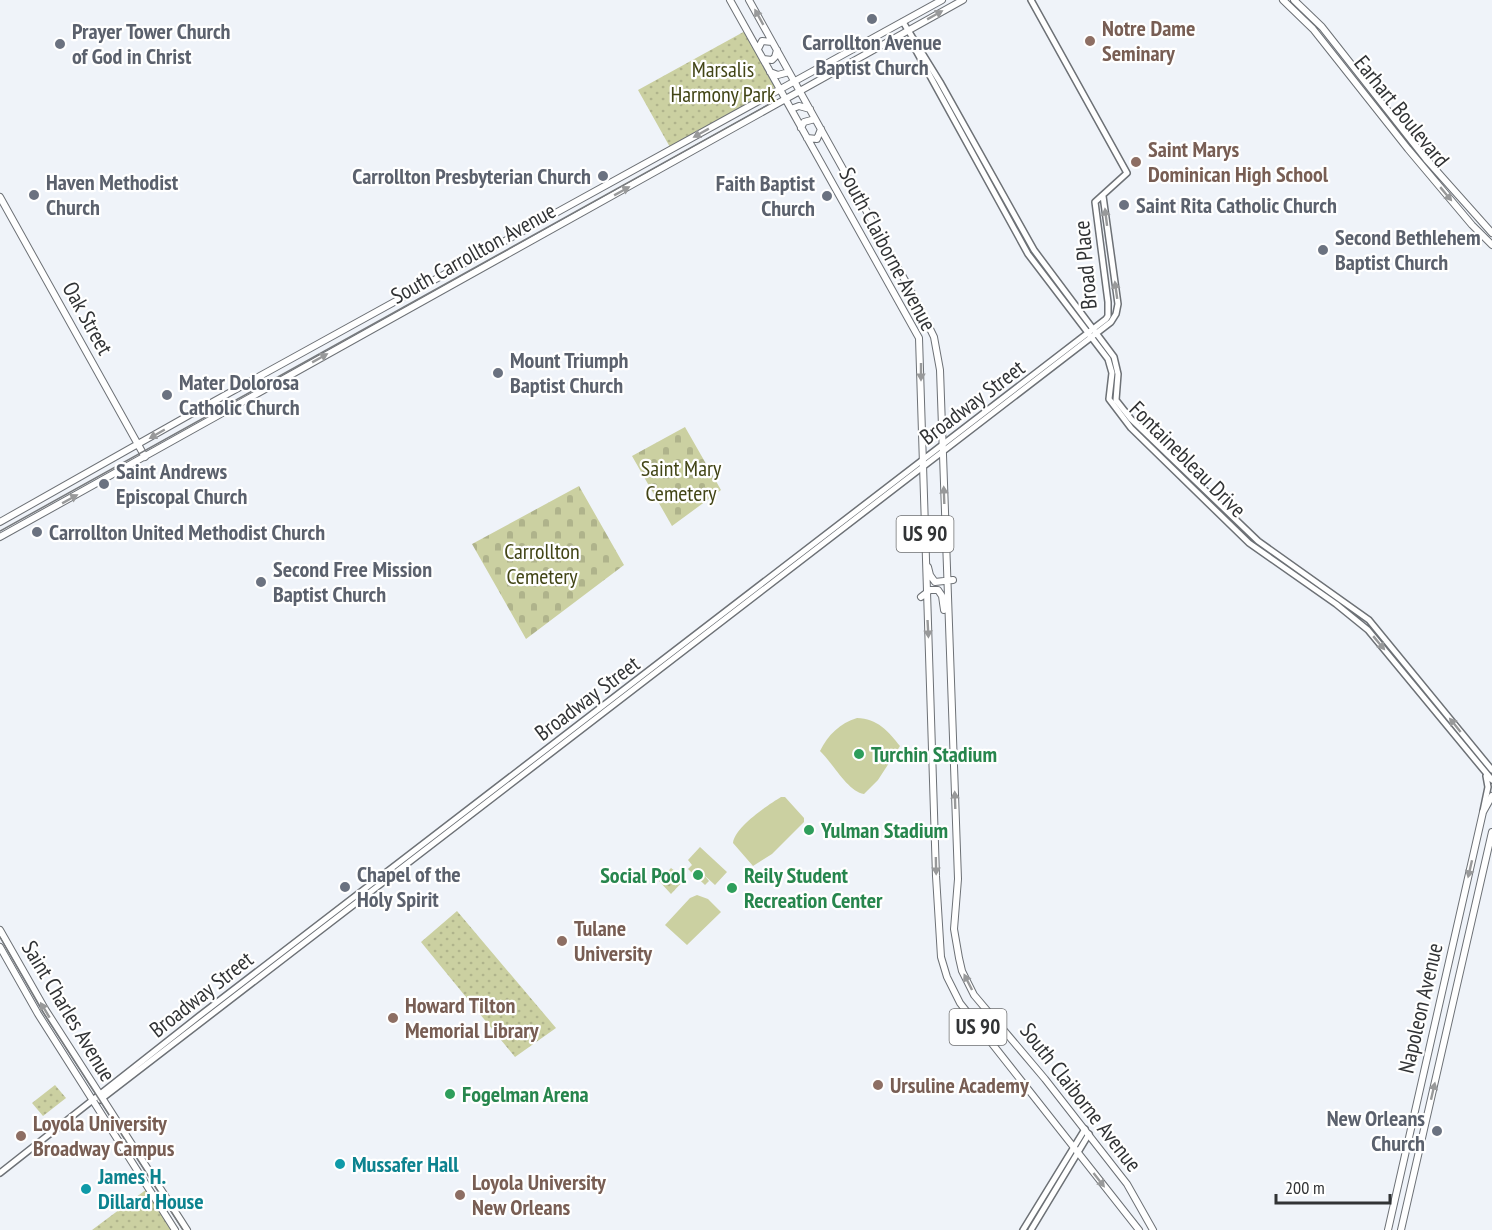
<svg xmlns="http://www.w3.org/2000/svg" width="1492" height="1230" viewBox="0 0 1492 1230" font-family="'PT Sans Narrow',sans-serif">
<style>
.grass{fill:#cbd0a1}
.cemetery{fill:url(#cemetery-stones)}
.park{fill:url(#park-dots)}
.lines{fill:none;stroke-linecap:round;stroke-linejoin:round}
.minor-casing{stroke:#6d7176;stroke-width:8}
.major-casing{stroke:#6d7176;stroke-width:8}
.minor{stroke:#fff;stroke-width:5}
.major{stroke:#fff;stroke-width:6}
.tram{stroke:#777a7d;stroke-width:1.5}
.oneway{fill:#98999a}
.worship-dot{fill:#6b7280;stroke:#fff;stroke-width:2}
.education-dot{fill:#8d6e63;stroke:#fff;stroke-width:2}
.leisure-dot{fill:#2e9e5b;stroke:#fff;stroke-width:2}
.culture-dot{fill:#0f9aa8;stroke:#fff;stroke-width:2}
.labels{text-anchor:middle;stroke-width:4.5;stroke-linejoin:round;paint-order:stroke}
.shield{fill:#fff;stroke:#6f7072;stroke-width:1.5}
.shield-label{font-size:21px;font-weight:bold;fill:#313335}
.education-label{font-size:22px;font-weight:bold;fill:#785e54;stroke:#fff;text-anchor:start}
.worship-label{font-size:22px;font-weight:bold;fill:#5b616d;stroke:#fff;text-anchor:start}
.park-label{font-size:22px;fill:#424516;stroke:#fff}
.street-label{font-size:22px;fill:#313335;stroke:#fff}
.leisure-label{font-size:22px;font-weight:bold;fill:#27864d;stroke:#fff;text-anchor:start}
.culture-label{font-size:22px;font-weight:bold;fill:#0d838f;stroke:#fff;text-anchor:start}
</style>
<defs>
<pattern id="cemetery-stones" width="16" height="16" patternUnits="userSpaceOnUse" patternTransform="scale(1.5)"><rect width="16" height="16" fill="#cbd0a1"/><path d="M2 7V4a2 2 0 0 1 4 0v3zM10 15v-3a2 2 0 0 1 4 0v3z" fill="#afb38b"/></pattern>
<pattern id="park-dots" width="8" height="8" patternUnits="userSpaceOnUse" patternTransform="scale(1.5)"><rect width="8" height="8" fill="#cbd0a1"/><path d="M2 2h.1M6 6h.1" fill="none" stroke="#afb38b" stroke-width="1.8" stroke-linecap="round"/></pattern>
</defs>
<rect width="100%" height="100%" fill="#eff3f9"/>
<path class="grass" d="M 857,718 C 877,718 889,732 900,746 L 878,780 L 864,794 C 848,792 832,762 820,751 C 828,735 840,723 857,718 Z
M 781,797 L 785,797 L 804,818 L 804,822 L 772,854 L 753,866 L 733,843 C 735,827 768,805 781,797 Z
M 700,847 L 727,872 L 715,885 L 704,875 L 709,881 L 705,885 L 688,869 L 692,865 L 688,860 Z
M 697,895 L 708,899 L 721,912 L 687,945 L 665,925 L 690,898 Z"/>
<path class="cemetery" d="M 685,427 L 721,490 L 672,526 L 632,456 Z
M 579,486 L 624,565 L 526,639 L 472,544 Z"/>
<path class="park" d="M 747,30 L 779,89 L 671,149 L 638,90 Z
M 671,868 L 684,878 L 684,880 L 671,894 L 659,881 Z
M 457,911 L 556,1028 L 515,1057 L 421,942 Z
M 55,1085 L 66,1098 L 43,1116 L 32,1103 Z
M 147,1189 L 173,1230 L 92,1230 Z"/>
<g class="lines">
<g class="minor-casing">
<path id="minor" d="M 903,22 L 940,82 L 1034,250 L 1114,357 L 1118,374 L 1116,400 L 1131,419 L 1258,541 L 1369,620 L 1492,770
M 913,39 L 913,45 L 1028,254 L 1108,359 L 1112,373 L 1109,399 L 1131,428 L 1249,543 L 1336,604 L 1368,630 L 1492,780
M 1483,811 L 1488,787 L 1486,776
M 100,1100 L 1111,322 L 1116,314 L 1118,304 L 1103,196
M 0,1173 L 198,1017 L 1106,319 L 1108,316 L 1108,302 L 1095,202 L 1127,173 L 1031,0
M 1023,1230 L 1085,1129
M 1031,1230 L 1089,1134"/>
</g>
<g class="major-casing">
<path id="major" d="M 730,0 L 919,338 L 936,876 L 941,957 L 947,977 L 960,1003 L 1139,1230
M 749,0 L 917,302 L 934,337 L 940,370 L 958,879 L 954,929 L 959,958 L 962,971 L 974,995 L 1045,1079 L 1127,1184 L 1153,1230
M 1283,0 L 1313,29 L 1408,149 L 1472,225 L 1492,245
M 1294,0 L 1322,27 L 1426,159 L 1492,233
M 758,49 L 762,41 L 772,42
M 763,59 L 772,60 L 775,57 L 777,50
M 770,72 L 778,75 L 789,72
M 791,109 L 799,106 L 810,109
M 801,128 L 804,122 L 815,119
M 807,138 L 817,139 L 821,129
M 0,197 L 145,457
M 0,522 L 191,414 L 942,0
M 0,537 L 963,0
M 928,567 L 930,575 L 935,582 L 953,580
M 921,597 L 930,590 L 938,590 L 942,596 L 944,610
M 0,930 L 45,1009 L 187,1230
M 0,947 L 38,1014 L 175,1230
M 1388,1230 L 1483,812 L 1492,796
M 1401,1230 L 1492,832"/>
</g>
<use href="#minor" class="minor"/>
<use href="#major" class="major"/>
<path class="tram" d="M 0,531 L 775,101
M 0,937 L 45,1015 L 183,1230"/>
</g>
<defs><path id="oneway-solid" d="M-6-.8H1V-3.2L6.5 0L1 3.2V.8H-6Z" transform="scale(1.5)"/></defs>
<g class="oneway">
<use href="#oneway-solid" transform="translate(935 15) rotate(-29)"/>
<use href="#oneway-solid" transform="translate(759 17) rotate(-119)"/>
<use href="#oneway-solid" transform="translate(701 133) rotate(151)"/>
<use href="#oneway-solid" transform="translate(622 191) rotate(-29)"/>
<use href="#oneway-solid" transform="translate(1446 194) rotate(50)"/>
<use href="#oneway-solid" transform="translate(1106 217) rotate(-97)"/>
<use href="#oneway-solid" transform="translate(1116 290) rotate(-98)"/>
<use href="#oneway-solid" transform="translate(320 358) rotate(-29)"/>
<use href="#oneway-solid" transform="translate(921 372) rotate(90)"/>
<use href="#oneway-solid" transform="translate(157 434) rotate(150)"/>
<use href="#oneway-solid" transform="translate(944 495) rotate(-92)"/>
<use href="#oneway-solid" transform="translate(70 499) rotate(-29)"/>
<use href="#oneway-solid" transform="translate(928 629) rotate(87)"/>
<use href="#oneway-solid" transform="translate(1379 643) rotate(50)"/>
<use href="#oneway-solid" transform="translate(1455 725) rotate(-129)"/>
<use href="#oneway-solid" transform="translate(955 800) rotate(-92)"/>
<use href="#oneway-solid" transform="translate(936 866) rotate(89)"/>
<use href="#oneway-solid" transform="translate(1470 869) rotate(103)"/>
<use href="#oneway-solid" transform="translate(968 982) rotate(-117)"/>
<use href="#oneway-solid" transform="translate(45 1010) rotate(-121)"/>
<use href="#oneway-solid" transform="translate(1433 1091) rotate(-77)"/>
<use href="#oneway-solid" transform="translate(1099 1180) rotate(52)"/>
</g>
<g class="worship-dot">
<circle cx="872" cy="19" r="6"/>
<circle cx="60" cy="44" r="6"/>
<circle cx="603" cy="176" r="6"/>
<circle cx="34" cy="195" r="6"/>
<circle cx="827" cy="196" r="6"/>
<circle cx="1124" cy="205" r="6"/>
<circle cx="1323" cy="250" r="6"/>
<circle cx="498" cy="373" r="6"/>
<circle cx="167" cy="395" r="6"/>
<circle cx="104" cy="484" r="6"/>
<circle cx="37" cy="532" r="6"/>
<circle cx="261" cy="582" r="6"/>
<circle cx="345" cy="887" r="6"/>
<circle cx="1437" cy="1131" r="6"/>
</g>
<g class="education-dot">
<circle cx="1090" cy="41" r="6"/>
<circle cx="1136" cy="162" r="6"/>
<circle cx="562" cy="941" r="6"/>
<circle cx="393" cy="1018" r="6"/>
<circle cx="878" cy="1085" r="6"/>
<circle cx="21" cy="1136" r="6"/>
<circle cx="460" cy="1195" r="6"/>
</g>
<g class="leisure-dot">
<circle cx="859" cy="754" r="6"/>
<circle cx="809" cy="830" r="6"/>
<circle cx="698" cy="875" r="6"/>
<circle cx="732" cy="888" r="6"/>
<circle cx="450" cy="1094" r="6"/>
</g>
<g class="culture-dot">
<circle cx="340" cy="1164" r="6"/>
<circle cx="86" cy="1189" r="6"/>
</g>
<g class="labels">
<g class="shield">
<rect x="896.5" y="516" width="57" height="36" rx="4.5"/>
<rect x="949.5" y="1009" width="57" height="36" rx="4.5"/>
</g>
<g class="shield-label">
<text x="925" y="541">US 90</text>
<text x="978" y="1034">US 90</text>
</g>
<g class="education-label">
<text x="1102" y="36">Notre Dame<tspan x="1102" dy="25">Seminary</tspan></text>
<text x="1148" y="157">Saint Marys<tspan x="1148" dy="25">Dominican High School</tspan></text>
<text x="574" y="936">Tulane<tspan x="574" dy="25">University</tspan></text>
<text x="405" y="1013">Howard Tilton<tspan x="405" dy="25">Memorial Library</tspan></text>
<text x="890" y="1093">Ursuline Academy</text>
<text x="33" y="1131">Loyola University<tspan x="33" dy="25">Broadway Campus</tspan></text>
<text x="472" y="1190">Loyola University<tspan x="472" dy="25">New Orleans</tspan></text>
</g>
<g class="worship-label">
<text x="72" y="39">Prayer Tower Church<tspan x="72" dy="25">of God in Christ</tspan></text>
<text x="872" y="50" text-anchor="middle">Carrollton Avenue<tspan x="872" dy="25">Baptist Church</tspan></text>
<text x="591" y="184" text-anchor="end">Carrollton Presbyterian Church</text>
<text x="46" y="190">Haven Methodist<tspan x="46" dy="25">Church</tspan></text>
<text x="815" y="191" text-anchor="end">Faith Baptist<tspan x="815" dy="25">Church</tspan></text>
<text x="1136" y="213">Saint Rita Catholic Church</text>
<text x="1335" y="245">Second Bethlehem<tspan x="1335" dy="25">Baptist Church</tspan></text>
<text x="510" y="368">Mount Triumph<tspan x="510" dy="25">Baptist Church</tspan></text>
<text x="179" y="390">Mater Dolorosa<tspan x="179" dy="25">Catholic Church</tspan></text>
<text x="116" y="479">Saint Andrews<tspan x="116" dy="25">Episcopal Church</tspan></text>
<text x="49" y="540">Carrollton United Methodist Church</text>
<text x="273" y="577">Second Free Mission<tspan x="273" dy="25">Baptist Church</tspan></text>
<text x="357" y="882">Chapel of the<tspan x="357" dy="25">Holy Spirit</tspan></text>
<text x="1425" y="1126" text-anchor="end">New Orleans<tspan x="1425" dy="25">Church</tspan></text>
</g>
<g class="park-label">
<text x="723" y="77">Marsalis<tspan x="723" dy="25">Harmony Park</tspan></text>
<text x="681" y="476">Saint Mary<tspan x="681" dy="25">Cemetery</tspan></text>
<text x="542" y="559">Carrollton<tspan x="542" dy="25">Cemetery</tspan></text>
</g>
<g class="street-label">
<text transform="translate(1402 111) rotate(51)" y="8">Earhart Boulevard</text>
<text transform="translate(888 249) rotate(62)" y="8">South Claiborne Avenue</text>
<text transform="translate(473 253) rotate(-29)" y="8">South Carrollton Avenue</text>
<text transform="translate(1085 265) rotate(-95)" y="8">Broad Place</text>
<text transform="translate(88 318) rotate(61)" y="8">Oak Street</text>
<text transform="translate(972 402) rotate(-37)" y="8">Broadway Street</text>
<text transform="translate(1188 459) rotate(45)" y="8">Fontainebleau Drive</text>
<text transform="translate(587 698) rotate(-37)" y="8">Broadway Street</text>
<text transform="translate(201 994) rotate(-38)" y="8">Broadway Street</text>
<text transform="translate(1420 1008) rotate(-77)" y="8">Napoleon Avenue</text>
<text transform="translate(69 1011) rotate(59)" y="8">Saint Charles Avenue</text>
<text transform="translate(1081 1097) rotate(52)" y="8">South Claiborne Avenue</text>
</g>
<g class="leisure-label">
<text x="871" y="762">Turchin Stadium</text>
<text x="821" y="838">Yulman Stadium</text>
<text x="686" y="883" text-anchor="end">Social Pool</text>
<text x="744" y="883">Reily Student<tspan x="744" dy="25">Recreation Center</tspan></text>
<text x="462" y="1102">Fogelman Arena</text>
</g>
<g class="culture-label">
<text x="352" y="1172">Mussafer Hall</text>
<text x="98" y="1184">James H.<tspan x="98" dy="25">Dillard House</tspan></text>
</g>
</g>
<path d="M1276 1194v9h114v-9" fill="none" stroke="#313335" stroke-width="3"/>
<text x="1285" y="1194" font-size="18" fill="#313335" stroke="#ffffff" stroke-width="4.5" paint-order="stroke">200 m</text>
</svg>
